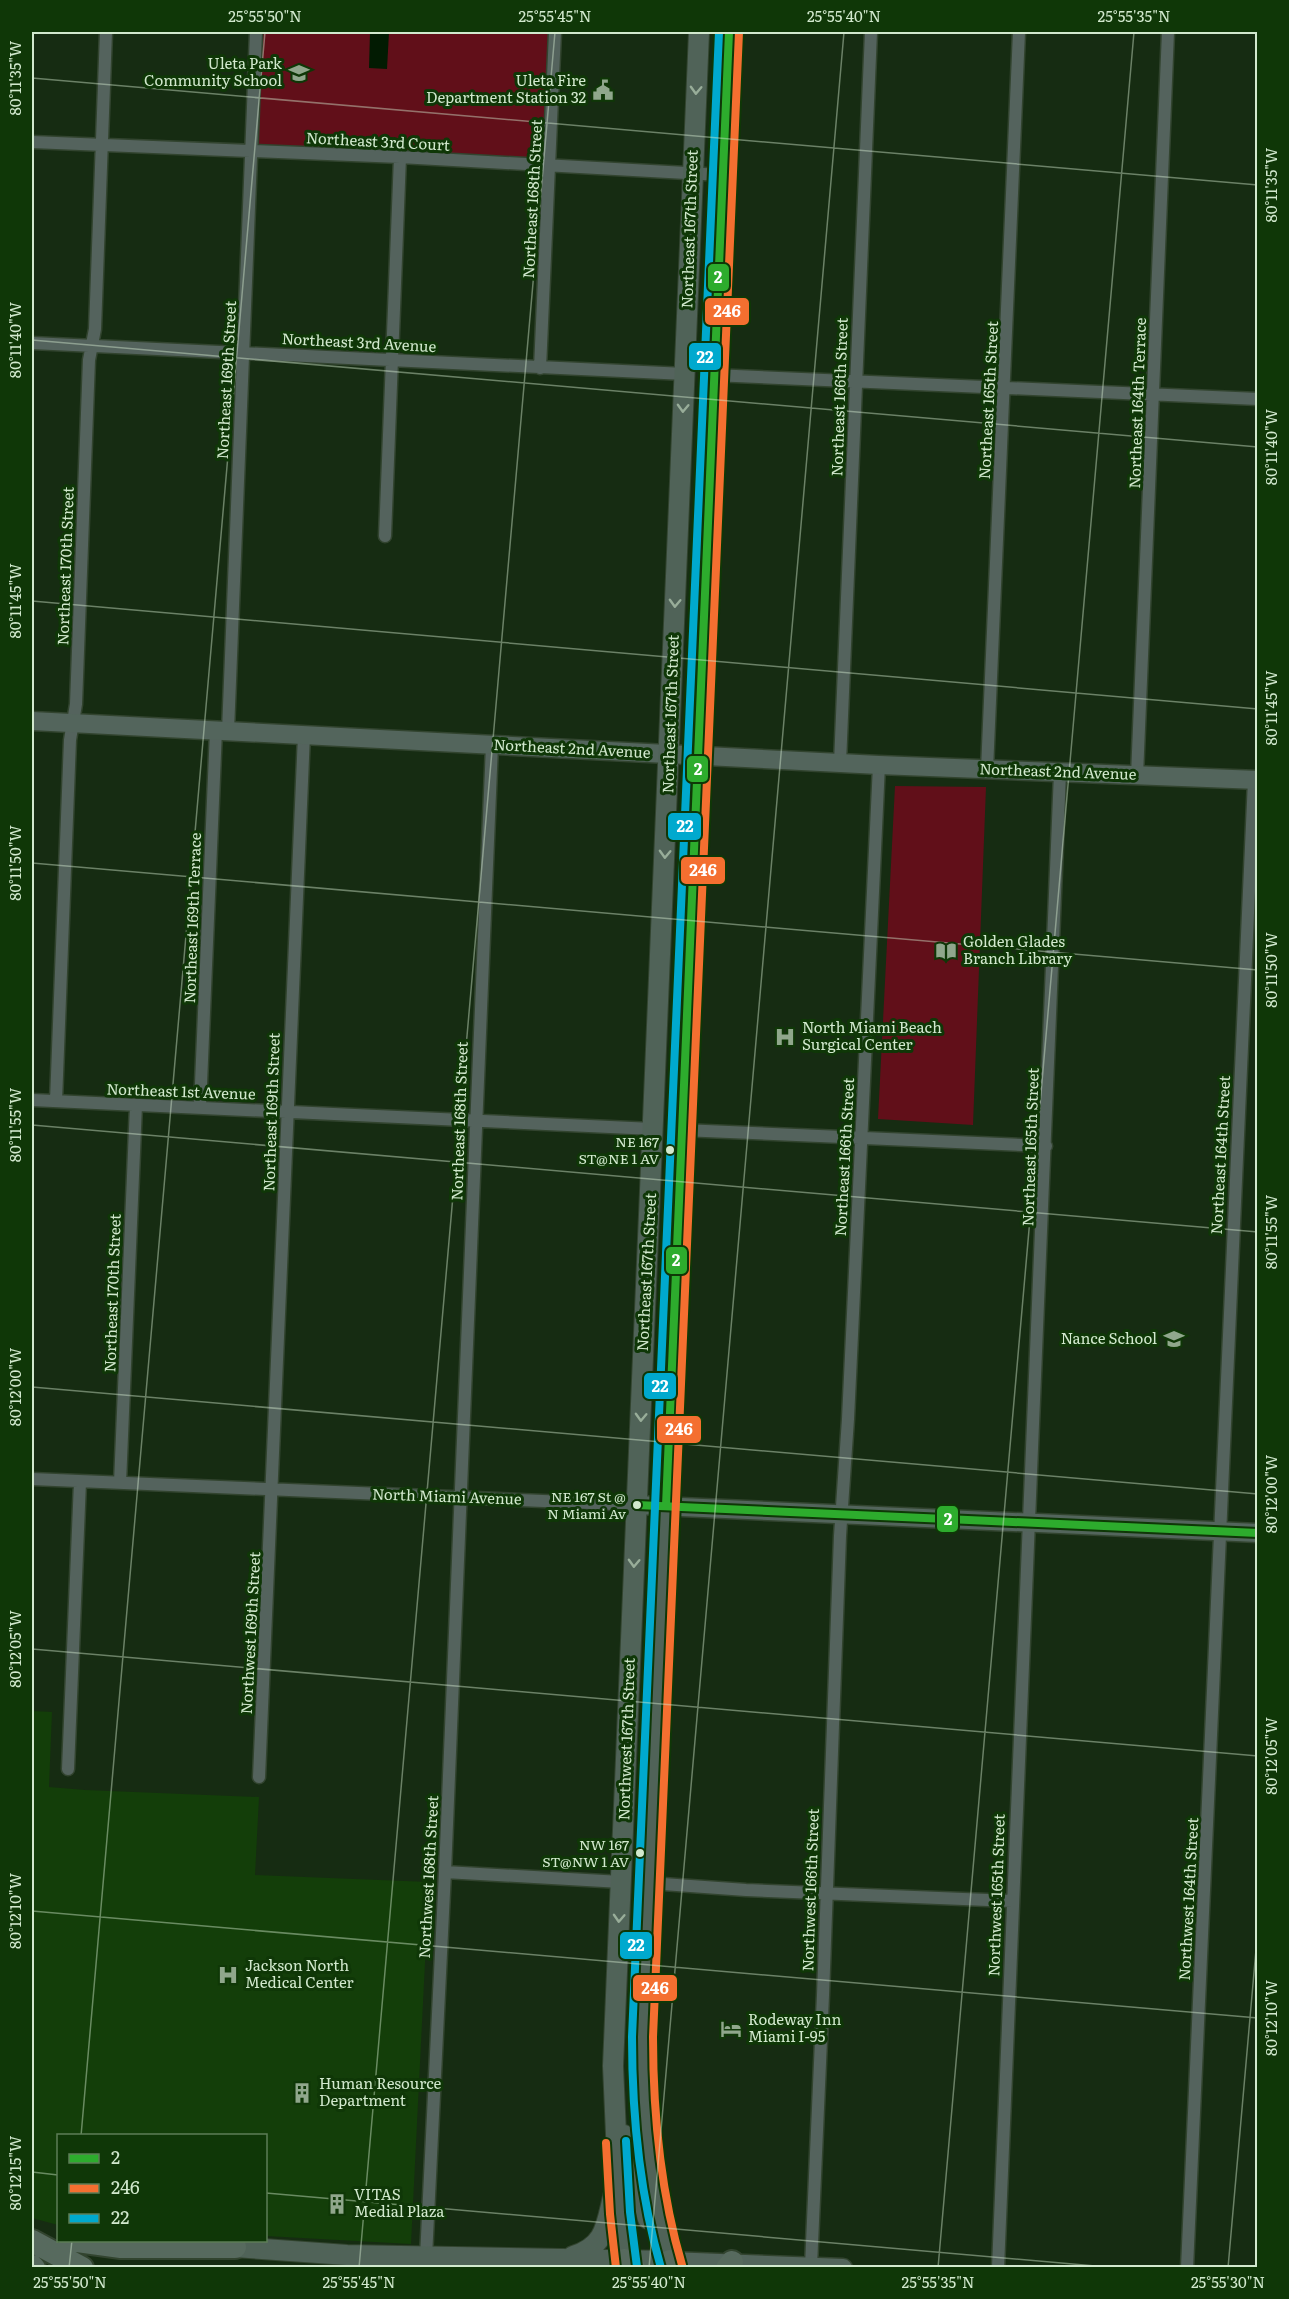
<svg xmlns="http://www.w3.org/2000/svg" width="1289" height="2299" viewBox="0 0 1289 2299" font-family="Literata,serif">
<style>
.built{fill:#133e09}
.green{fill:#610f19}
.water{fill:#021b02}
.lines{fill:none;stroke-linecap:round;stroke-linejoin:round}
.street-casing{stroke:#32442f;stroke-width:15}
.secondary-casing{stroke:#32442f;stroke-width:21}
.primary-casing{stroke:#32442f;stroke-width:22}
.highway-casing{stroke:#32442f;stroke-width:26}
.street{stroke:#54635d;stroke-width:12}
.secondary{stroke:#53655c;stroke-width:18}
.primary{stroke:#506358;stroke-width:20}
.highway{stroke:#576a5e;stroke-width:22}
.bus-1-casing{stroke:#0f3707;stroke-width:12}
.bus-2-casing{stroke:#0f3707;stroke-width:12}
.bus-3-casing{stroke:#0f3707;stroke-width:12}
.bus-1{stroke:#2dac2d;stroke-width:8}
.bus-2{stroke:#f46f30;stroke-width:8}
.bus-3{stroke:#00a9ce;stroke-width:8}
.oneway{stroke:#98ad99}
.ticks{fill:none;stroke:#d2e9ce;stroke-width:1.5;stroke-opacity:0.45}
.bus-dot{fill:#d2e9ce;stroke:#0f3707;stroke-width:2}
.labels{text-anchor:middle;stroke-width:6;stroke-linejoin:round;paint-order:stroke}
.bus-label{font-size:14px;fill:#d2e9ce;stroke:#0f3707;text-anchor:end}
.poi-label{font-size:15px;fill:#d2e9ce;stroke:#0f3707;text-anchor:start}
.street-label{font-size:15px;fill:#d2e9ce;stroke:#0f3707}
.line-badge{stroke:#0f3707;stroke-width:2}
.badge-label{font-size:16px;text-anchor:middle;font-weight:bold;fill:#fff}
.neatline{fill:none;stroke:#d2e9ce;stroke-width:2}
.ticks-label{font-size:15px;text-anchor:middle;fill:#d2e9ce}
</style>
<rect width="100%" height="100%" fill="#162c12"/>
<path class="built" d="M 32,1711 L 52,1712 L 49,1787 L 85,1790 L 259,1797 L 255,1875 L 429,1882 L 411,2244 L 266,2236 L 266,2136 L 58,2136 L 58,2225 L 32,2218 Z"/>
<path class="green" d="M 260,32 L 550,32 L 550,160 L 257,144 Z
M 895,786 L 986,787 L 973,1125 L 878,1119 Z"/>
<path class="water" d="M 370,32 L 389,32 L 387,69 L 369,68 Z"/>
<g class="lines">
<g class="street-casing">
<path id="street" d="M 32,142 L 400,157 L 722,175
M 32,343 L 685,374
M 540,368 L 555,32
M 713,375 L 1258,399
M 385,536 L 400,157
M 228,731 L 256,32
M 840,763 L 871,32
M 987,770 L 1019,32
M 1137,776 L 1168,32
M 32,1100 L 653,1129
M 56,1101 L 70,740 L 76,704 L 89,360 L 95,329 L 106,32
M 200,1107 L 216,730
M 682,1130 L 1046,1146
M 32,1479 L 637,1505
M 120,1483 L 136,1105
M 68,1769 L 80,1482
M 259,1777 L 304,735
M 445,1872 L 621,1882
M 649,1883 L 746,1890 L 1012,1901
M 426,2257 L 445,1872 L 492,745
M 811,2266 L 823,1995 L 840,1536 L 848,1419 L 879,765
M 998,2268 L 1060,773
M 1187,2268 L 1254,780"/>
</g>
<g class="secondary-casing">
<path id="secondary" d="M 32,721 L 879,765 L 1258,780
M 637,1505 L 1258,1533
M 670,2261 L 843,2268"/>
</g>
<g class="primary-casing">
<path id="primary" d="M 624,2135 L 648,2219
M 235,2247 L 347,2255 L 670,2261
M 573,2256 C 607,2246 606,2223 614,2193
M 670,2261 C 665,2239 658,2217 654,2194 C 645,2142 642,2090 642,2037 L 729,32
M 623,2268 L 625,2260 L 618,2179 L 613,2066 L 699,32"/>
</g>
<g class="highway-casing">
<path id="highway" d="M 70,2240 L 121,2247 L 235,2247
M 32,2241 L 82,2268
M 625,2260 L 634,2268
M 670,2261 L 672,2268
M 32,2266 L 34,2268
M 727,2268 L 732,2262"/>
</g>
<use href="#street" class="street"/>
<use href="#secondary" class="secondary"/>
<use href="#primary" class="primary"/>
<use href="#highway" class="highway"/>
<g class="bus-1-casing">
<path id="bus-1" d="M 637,1505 L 1258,1533
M 666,1506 L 729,32"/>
</g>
<g class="bus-2-casing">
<path id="bus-2" d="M 606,2143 L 610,2214 L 616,2268
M 682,2265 C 660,2190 653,2115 653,2037 L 739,32"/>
</g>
<g class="bus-3-casing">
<path id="bus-3" d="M 626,2141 L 630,2212 L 637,2267
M 661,2268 C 639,2192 632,2115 632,2037 L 719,32"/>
</g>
<use href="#bus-1" class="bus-1"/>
<use href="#bus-2" class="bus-2"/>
<use href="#bus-3" class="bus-3"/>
</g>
<defs><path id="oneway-chevron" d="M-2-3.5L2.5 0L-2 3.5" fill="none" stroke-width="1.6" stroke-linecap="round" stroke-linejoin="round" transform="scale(1.5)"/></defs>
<g class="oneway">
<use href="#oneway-chevron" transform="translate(696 90) rotate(92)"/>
<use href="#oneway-chevron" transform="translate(683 408) rotate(92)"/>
<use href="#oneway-chevron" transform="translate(675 603) rotate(92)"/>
<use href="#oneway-chevron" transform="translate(665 854) rotate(92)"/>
<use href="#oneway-chevron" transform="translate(641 1417) rotate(92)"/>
<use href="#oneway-chevron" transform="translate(634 1563) rotate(92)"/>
<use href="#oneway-chevron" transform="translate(619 1918) rotate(93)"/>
</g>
<path class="ticks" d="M 32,78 L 1258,185M 32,340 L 1258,447M 32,601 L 1258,709M 32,863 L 1258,970M 32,1125 L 1258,1232M 32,1387 L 1258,1494M 32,1649 L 1258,1756M 32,1911 L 1258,2018M 81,2136 L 265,32M 32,2172 L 58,2175M 266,2193 L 1118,2268M 69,2268 L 72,2240M 359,2268 L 555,32M 649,2268 L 844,32M 938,2268 L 1134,32M 1228,2268 L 1258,1927"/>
<defs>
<g id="school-bare" transform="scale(1.62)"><path d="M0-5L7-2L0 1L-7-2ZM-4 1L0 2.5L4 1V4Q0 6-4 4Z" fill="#90a78c" stroke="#0f3707" stroke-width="2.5" paint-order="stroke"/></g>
<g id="civic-bare" transform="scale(1.62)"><path d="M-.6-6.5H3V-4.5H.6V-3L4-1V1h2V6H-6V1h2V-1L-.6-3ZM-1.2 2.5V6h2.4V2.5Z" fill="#90a78c" stroke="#0f3707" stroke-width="2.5" paint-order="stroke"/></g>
<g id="library-bare" transform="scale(1.62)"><path d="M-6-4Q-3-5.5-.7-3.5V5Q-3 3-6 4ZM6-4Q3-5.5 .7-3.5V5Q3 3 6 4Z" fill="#90a78c" stroke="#0f3707" stroke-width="2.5" paint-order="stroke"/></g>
<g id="hospital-bare" transform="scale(1.62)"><path d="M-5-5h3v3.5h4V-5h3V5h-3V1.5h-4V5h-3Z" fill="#90a78c" stroke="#0f3707" stroke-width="2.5" paint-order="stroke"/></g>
<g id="hotel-bare" transform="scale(1.62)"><path d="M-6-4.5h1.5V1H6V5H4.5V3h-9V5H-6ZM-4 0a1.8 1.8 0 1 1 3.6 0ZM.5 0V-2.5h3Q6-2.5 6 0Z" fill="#90a78c" stroke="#0f3707" stroke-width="2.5" paint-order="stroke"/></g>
<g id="building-bare" transform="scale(1.62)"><path d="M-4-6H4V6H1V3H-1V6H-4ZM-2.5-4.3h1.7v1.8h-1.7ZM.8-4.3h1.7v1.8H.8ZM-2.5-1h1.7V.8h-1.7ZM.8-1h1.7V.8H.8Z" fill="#90a78c" stroke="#0f3707" stroke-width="2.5" paint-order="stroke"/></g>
</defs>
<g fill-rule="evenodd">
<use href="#school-bare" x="299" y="73"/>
<use href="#civic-bare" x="603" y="90"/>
<use href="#library-bare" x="946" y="951"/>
<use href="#hospital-bare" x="785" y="1037"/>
<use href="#school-bare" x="1174" y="1339"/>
<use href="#hospital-bare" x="228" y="1975"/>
<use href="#hotel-bare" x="731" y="2029"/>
<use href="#building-bare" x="302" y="2093"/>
<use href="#building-bare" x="337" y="2204"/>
</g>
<g class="bus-dot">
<circle cx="670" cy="1150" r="5"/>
<circle cx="637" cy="1505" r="5"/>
<circle cx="640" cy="1853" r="5"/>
</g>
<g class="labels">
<g class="bus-label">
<text x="659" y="1147">NE 167<tspan x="659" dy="17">ST@NE 1 AV</tspan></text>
<text x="626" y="1502">NE 167 St @<tspan x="626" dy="17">N Miami Av</tspan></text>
<text x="629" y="1850">NW 167<tspan x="629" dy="17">ST@NW 1 AV</tspan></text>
</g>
<g class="poi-label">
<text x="282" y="69" text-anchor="end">Uleta Park<tspan x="282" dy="17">Community School</tspan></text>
<text x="586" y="86" text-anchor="end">Uleta Fire<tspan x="586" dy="17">Department Station 32</tspan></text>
<text x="963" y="947">Golden Glades<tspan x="963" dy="17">Branch Library</tspan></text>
<text x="802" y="1033">North Miami Beach<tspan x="802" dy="17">Surgical Center</tspan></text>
<text x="1157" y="1344" text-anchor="end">Nance School</text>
<text x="245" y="1971">Jackson North<tspan x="245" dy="17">Medical Center</tspan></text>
<text x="748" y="2025">Rodeway Inn<tspan x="748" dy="17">Miami I-95</tspan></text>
<text x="319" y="2089">Human Resource<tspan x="319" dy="17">Department</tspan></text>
<text x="354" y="2200">VITAS<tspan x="354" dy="17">Medial Plaza</tspan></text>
</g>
<g class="street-label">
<text transform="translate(378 142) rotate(3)" y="5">Northeast 3rd Court</text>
<text transform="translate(533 199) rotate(-87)" y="5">Northeast 168th Street</text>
<text transform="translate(690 229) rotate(-88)" y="5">Northeast 167th Street</text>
<text transform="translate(359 343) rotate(3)" y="5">Northeast 3rd Avenue</text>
<text transform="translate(227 380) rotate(-87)" y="5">Northeast 169th Street</text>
<text transform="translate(840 397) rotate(-88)" y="5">Northeast 166th Street</text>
<text transform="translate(989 400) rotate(-87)" y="5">Northeast 165th Street</text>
<text transform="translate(1138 403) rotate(-88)" y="5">Northeast 164th Terrace</text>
<text transform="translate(66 566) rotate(-88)" y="5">Northeast 170th Street</text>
<text transform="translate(671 714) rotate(-88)" y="5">Northeast 167th Street</text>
<text transform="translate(572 749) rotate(3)" y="5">Northeast 2nd Avenue</text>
<text transform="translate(1058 772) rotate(2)" y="5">Northeast 2nd Avenue</text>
<text transform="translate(193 918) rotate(-88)" y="5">Northeast 169th Terrace</text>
<text transform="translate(181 1092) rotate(2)" y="5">Northeast 1st Avenue</text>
<text transform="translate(272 1112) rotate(-88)" y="5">Northeast 169th Street</text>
<text transform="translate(460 1121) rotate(-88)" y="5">Northeast 168th Street</text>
<text transform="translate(1031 1147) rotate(-88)" y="5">Northeast 165th Street</text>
<text transform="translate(1221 1155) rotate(-87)" y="5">Northeast 164th Street</text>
<text transform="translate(845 1157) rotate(-87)" y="5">Northeast 166th Street</text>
<text transform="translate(647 1272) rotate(-87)" y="5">Northeast 167th Street</text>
<text transform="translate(113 1293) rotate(-88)" y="5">Northeast 170th Street</text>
<text transform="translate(447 1497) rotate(2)" y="5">North Miami Avenue</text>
<text transform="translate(251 1633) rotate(-87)" y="5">Northwest 169th Street</text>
<text transform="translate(627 1739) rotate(-88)" y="5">Northwest 167th Street</text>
<text transform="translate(429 1877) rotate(-87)" y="5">Northwest 168th Street</text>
<text transform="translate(811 1890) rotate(-88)" y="5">Northwest 166th Street</text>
<text transform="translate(997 1895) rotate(-88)" y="5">Northwest 165th Street</text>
<text transform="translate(1189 1899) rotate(-87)" y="5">Northwest 164th Street</text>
</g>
</g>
<g class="line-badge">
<rect x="707" y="263" width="23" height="29" rx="6" fill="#2dac2d"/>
<rect x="704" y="297" width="46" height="29" rx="6" fill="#f46f30"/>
<rect x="688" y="342" width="34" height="29" rx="6" fill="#00a9ce"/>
<rect x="686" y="755" width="23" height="28" rx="6" fill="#2dac2d"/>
<rect x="667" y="812" width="35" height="29" rx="6" fill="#00a9ce"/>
<rect x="680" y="856" width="46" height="29" rx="6" fill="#f46f30"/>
<rect x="665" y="1246" width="23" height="29" rx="6" fill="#2dac2d"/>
<rect x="643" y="1372" width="34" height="28" rx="6" fill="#00a9ce"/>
<rect x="656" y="1415" width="46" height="29" rx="6" fill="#f46f30"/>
<rect x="936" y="1505" width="23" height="28" rx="6" fill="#2dac2d"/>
<rect x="619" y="1931" width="34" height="29" rx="6" fill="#00a9ce"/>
<rect x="632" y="1974" width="46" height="28" rx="6" fill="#f46f30"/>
</g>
<g class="badge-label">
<text x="718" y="283">2</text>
<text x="727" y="317">246</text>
<text x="705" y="363">22</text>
<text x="698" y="775">2</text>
<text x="685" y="832">22</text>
<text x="703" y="876">246</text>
<text x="676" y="1266">2</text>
<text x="660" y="1392">22</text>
<text x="679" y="1435">246</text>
<text x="948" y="1525">2</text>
<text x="636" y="1951">22</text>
<text x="655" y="1994">246</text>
</g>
<rect width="1289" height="2299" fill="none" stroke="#0f3707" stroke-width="66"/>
<rect x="57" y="2134" width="210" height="108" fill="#0f3707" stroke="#5d7e57" stroke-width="1.5"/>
<rect x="69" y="2154" width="30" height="9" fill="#2dac2d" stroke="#5d7e57" stroke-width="1.5"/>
<text x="111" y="2164" font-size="18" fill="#d2e9ce">2</text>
<rect x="69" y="2184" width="30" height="9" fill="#f46f30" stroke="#5d7e57" stroke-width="1.5"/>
<text x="111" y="2194" font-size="18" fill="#d2e9ce">246</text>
<rect x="69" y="2214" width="30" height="9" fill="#00a9ce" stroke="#5d7e57" stroke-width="1.5"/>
<text x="111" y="2224" font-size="18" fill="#d2e9ce">22</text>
<rect x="33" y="33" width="1223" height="2233" class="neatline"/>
<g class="ticks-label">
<text x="265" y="22">25°55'50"N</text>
<text x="555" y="22">25°55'45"N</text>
<text x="844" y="22">25°55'40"N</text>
<text x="1134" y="22">25°55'35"N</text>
<text transform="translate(16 78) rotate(-90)" y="5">80°11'35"W</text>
<text transform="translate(1272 185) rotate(-90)" y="5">80°11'35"W</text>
<text transform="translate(16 340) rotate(-90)" y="5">80°11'40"W</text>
<text transform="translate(1272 447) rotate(-90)" y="5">80°11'40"W</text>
<text transform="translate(16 601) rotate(-90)" y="5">80°11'45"W</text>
<text transform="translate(1272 708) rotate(-90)" y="5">80°11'45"W</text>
<text transform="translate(16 863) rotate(-90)" y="5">80°11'50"W</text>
<text transform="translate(1272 970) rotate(-90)" y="5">80°11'50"W</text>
<text transform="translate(16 1125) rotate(-90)" y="5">80°11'55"W</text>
<text transform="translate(1272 1232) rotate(-90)" y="5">80°11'55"W</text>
<text transform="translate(16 1387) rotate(-90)" y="5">80°12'00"W</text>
<text transform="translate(1272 1494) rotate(-90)" y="5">80°12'00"W</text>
<text transform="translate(16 1649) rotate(-90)" y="5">80°12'05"W</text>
<text transform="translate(1272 1756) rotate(-90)" y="5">80°12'05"W</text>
<text transform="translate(16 1911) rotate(-90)" y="5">80°12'10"W</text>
<text transform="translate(1272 2018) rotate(-90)" y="5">80°12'10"W</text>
<text transform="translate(16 2173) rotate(-90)" y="5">80°12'15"W</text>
<text x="70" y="2288">25°55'50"N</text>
<text x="359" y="2288">25°55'45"N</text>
<text x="649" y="2288">25°55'40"N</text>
<text x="938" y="2288">25°55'35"N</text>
<text x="1228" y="2288">25°55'30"N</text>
</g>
</svg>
